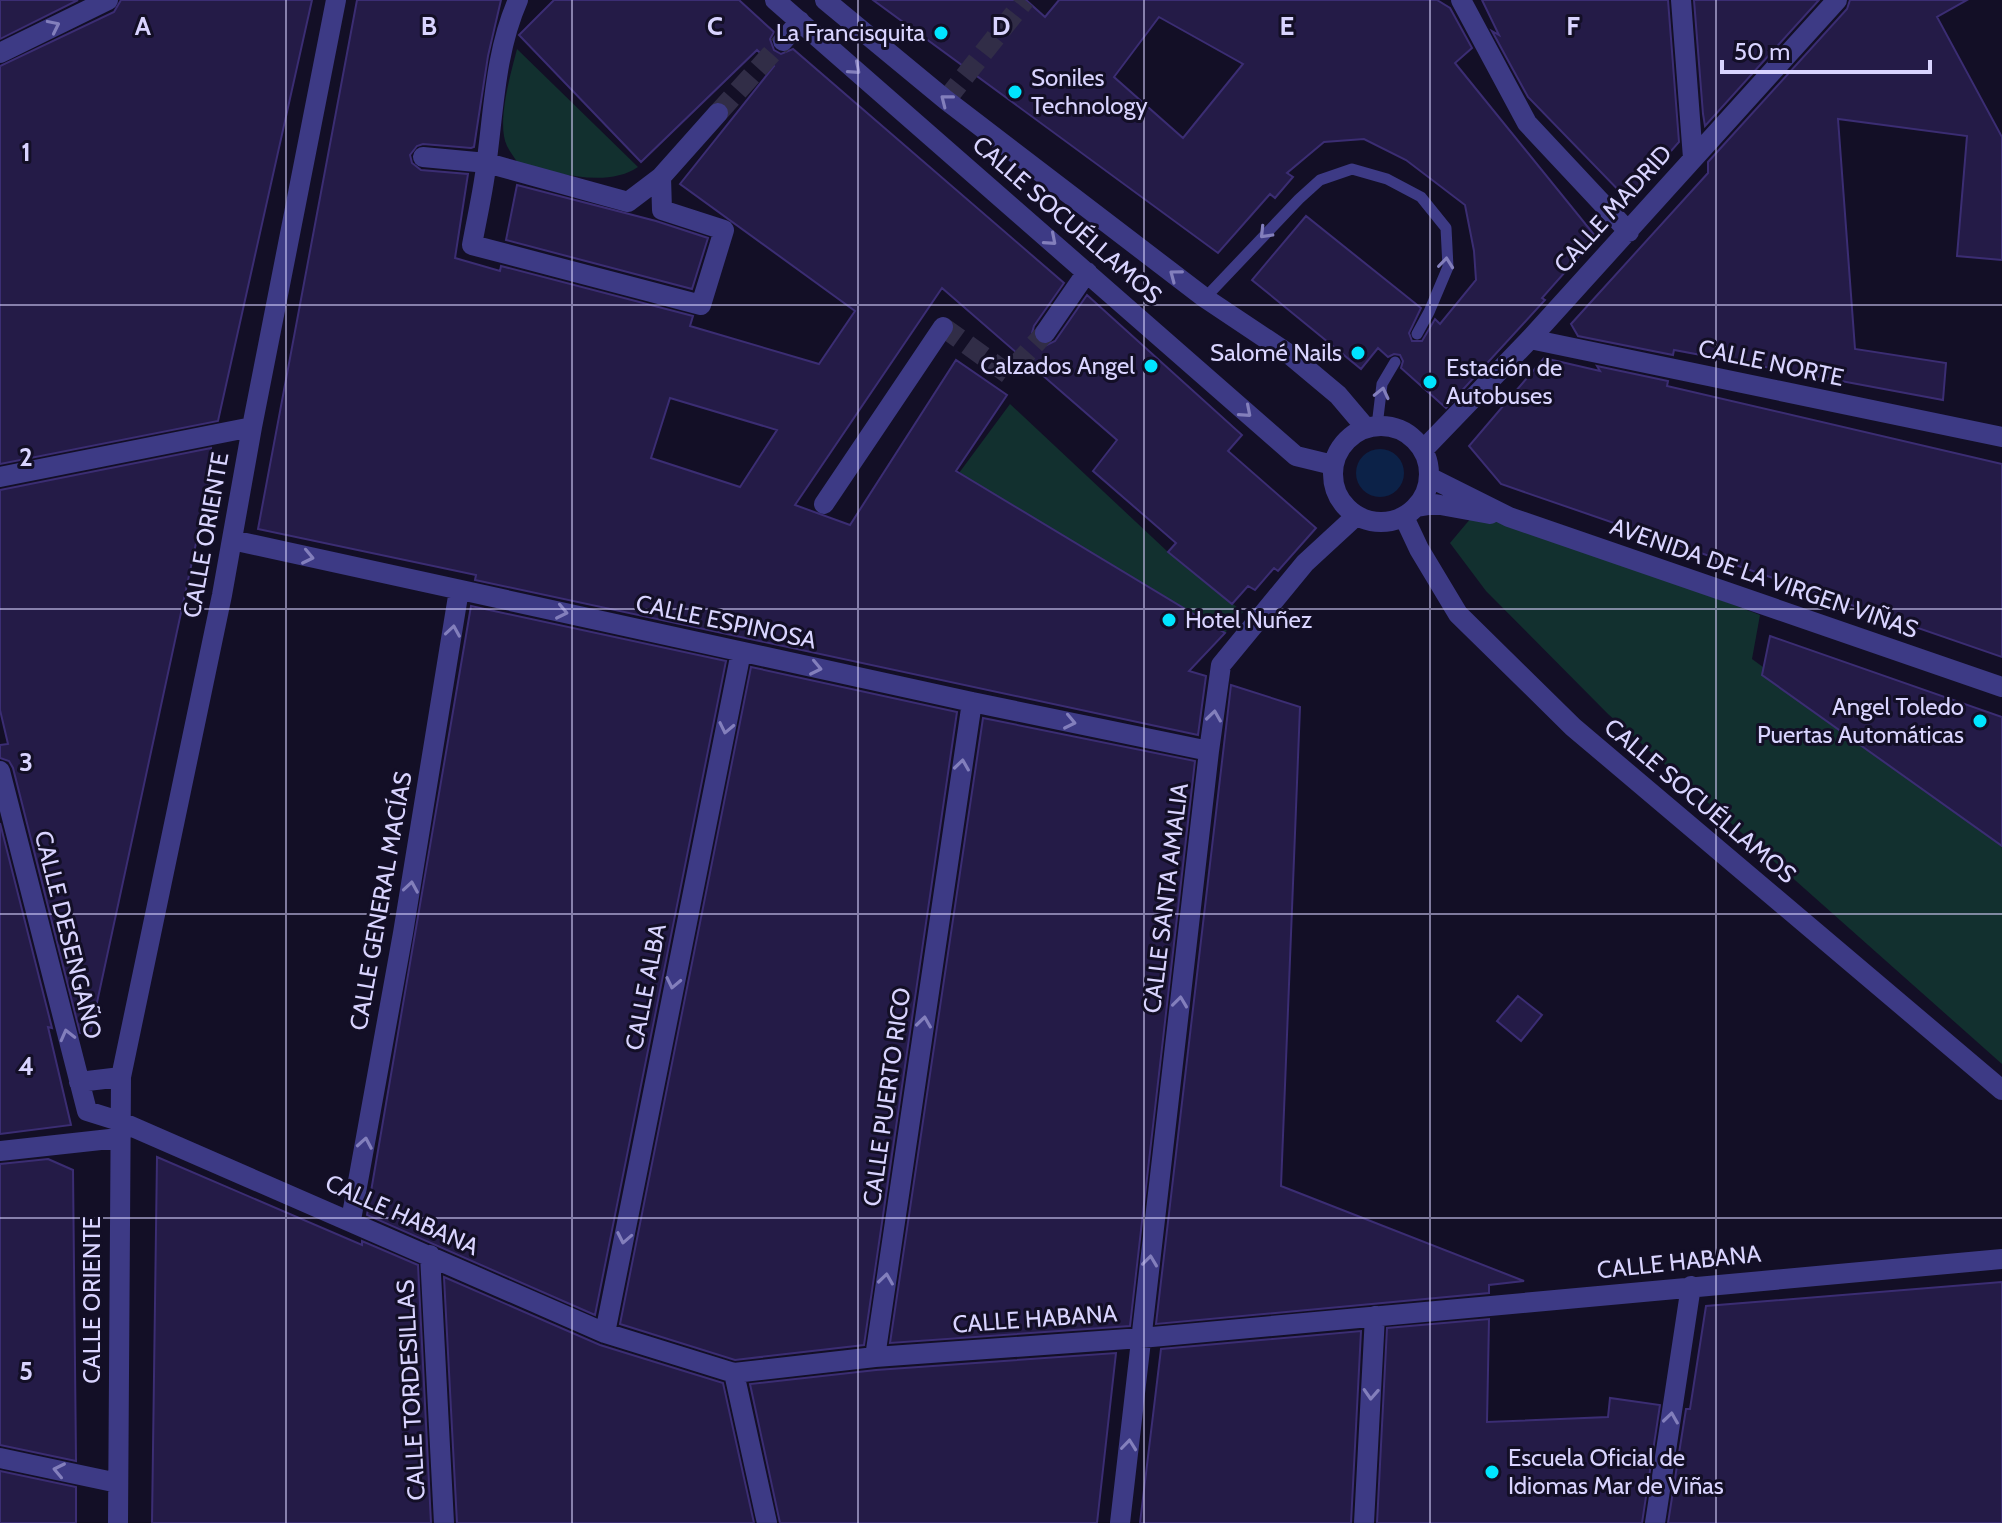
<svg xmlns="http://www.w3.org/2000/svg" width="2002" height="1523" viewBox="0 0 2002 1523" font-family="Cabin,sans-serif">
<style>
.green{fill:#12302f}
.water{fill:#0c2248}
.building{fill:#241b47;stroke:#3b2d73;stroke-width:2;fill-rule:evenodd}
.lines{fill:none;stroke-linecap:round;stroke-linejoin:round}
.minor-tunnel{stroke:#312d47;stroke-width:20;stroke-dasharray:20 10;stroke-linecap:butt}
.service{stroke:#3d3a85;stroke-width:11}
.minor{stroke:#3d3a85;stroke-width:20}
.oneway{stroke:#837fbc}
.grid{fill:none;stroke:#d9d4ff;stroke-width:2;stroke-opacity:0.55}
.poi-dot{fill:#00e5ff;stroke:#130f26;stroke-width:3}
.labels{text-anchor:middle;stroke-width:6;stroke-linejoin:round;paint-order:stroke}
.poi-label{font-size:24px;fill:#d9d4ff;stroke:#130f26;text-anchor:end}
.street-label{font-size:24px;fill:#d9d4ff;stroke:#130f26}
.grid-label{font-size:26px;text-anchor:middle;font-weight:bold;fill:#d9d4ff;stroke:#130f26;stroke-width:6;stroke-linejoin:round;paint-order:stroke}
</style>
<rect width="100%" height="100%" fill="#130f26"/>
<path class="green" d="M 517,49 L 638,167 C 606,189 553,172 518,163 C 515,158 510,152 507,146 C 496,123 511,73 517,49 Z
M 1010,404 L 1168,552 L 1243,612 L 1225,633 L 959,473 Z
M 1471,518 L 1513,520 L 1760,615 L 1752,659 L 2002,843 L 2002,1064 L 1608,714 L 1486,591 L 1450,543 Z"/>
<path class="water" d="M1356 473a24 24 0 1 1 48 0a24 24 0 1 1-48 0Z"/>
<path class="building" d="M 0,0 L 78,0 L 0,39 Z
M 121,0 L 312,0 L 218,421 L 0,464 L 0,66 L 114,12 Z
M 357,0 L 501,0 L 488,56 L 474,147 L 471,148 L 423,144 L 417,146 L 410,155 L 412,163 L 421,170 L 468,174 L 455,258 L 500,271 L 501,266 L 693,316 L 690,326 L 819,364 L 855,311 L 680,184 L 774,66 L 757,50 L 641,162 L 519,35 L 554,0 L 739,0 L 774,32 L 770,39 L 774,50 L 781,54 L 793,49 L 1064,283 L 1034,326 L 1032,333 L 1037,343 L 1045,346 L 1055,341 L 1087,295 L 1242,435 L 1228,451 L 1316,528 L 1278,571 L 1274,568 L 1255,590 L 1248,586 L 1232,604 L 1168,552 L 1176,543 L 1093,471 L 1117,440 L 942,288 L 795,505 L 850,525 L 956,360 L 1007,395 L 956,471 L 1225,633 L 1189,671 L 1206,676 L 1198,735 L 475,580 L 476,575 L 258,529 ZM 670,398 L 777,430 L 740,487 L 651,458 Z
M 873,0 L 1026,0 L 1045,17 L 1059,0 L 1437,0 L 1450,8 L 1472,48 L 1455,63 L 1596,237 L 1542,298 L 1545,300 L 1446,408 L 1401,368 L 1403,361 L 1400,355 L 1394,354 L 1388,357 L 1378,348 L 1361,369 L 1252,280 L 1306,216 L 1421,308 L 1409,333 L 1412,341 L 1422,341 L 1435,319 L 1440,324 L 1476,280 L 1474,251 L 1465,205 L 1406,160 L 1364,139 L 1324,142 L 1287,173 L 1293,177 L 1275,198 L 1270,194 L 1218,253 ZM 1159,17 L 1243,64 L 1183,138 L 1114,77 Z
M 1482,0 L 1668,0 L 1679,142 L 1628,200 L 1528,97 L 1492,31 L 1499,35 Z
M 1694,0 L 1819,0 L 1705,126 L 1703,114 Z
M 1850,0 L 1967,0 L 1937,17 L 2002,137 L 2002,260 L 1957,256 L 1967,136 L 1838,119 L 1855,349 L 1946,363 L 1943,400 L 1674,350 L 1673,355 L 1578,336 L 1571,324 L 1708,173 L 1708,162 L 1847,9 Z
M 517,185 L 656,221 L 708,238 L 692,289 L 506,240 Z
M 1544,358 L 1600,371 L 1597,366 L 1668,381 L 1667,386 L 2002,464 L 2002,657 L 1501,484 L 1469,446 Z
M 211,448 L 210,456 L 215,455 L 90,1035 L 80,1033 L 13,768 L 9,761 L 0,758 L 0,745 L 8,744 L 0,710 L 0,490 Z
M 471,606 L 726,661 L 595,1315 L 367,1215 Z
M 1770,636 L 2002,717 L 2002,846 L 1762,675 Z
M 751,667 L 957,712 L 864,1345 L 735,1360 L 620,1324 Z
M 1231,685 L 1300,707 L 1281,1186 L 1524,1281 L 1489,1285 L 1489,1293 L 1156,1324 Z
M 983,718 L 1195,761 L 1130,1326 L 890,1343 Z
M 0,823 L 52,1028 L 48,1027 L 71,1125 L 0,1134 Z
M 1518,996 L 1542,1015 L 1521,1041 L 1497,1021 Z
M 157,1157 L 362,1245 L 362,1241 L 418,1265 L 431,1523 L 152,1523 Z
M 48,1159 L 73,1170 L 76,1461 L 0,1445 L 0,1164 Z
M 444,1277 L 600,1345 L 723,1383 L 754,1523 L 457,1523 Z
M 2002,1282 L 2002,1523 L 1668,1523 L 1686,1409 L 1690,1409 L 1706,1306 Z
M 1489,1319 L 1487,1422 L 1608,1417 L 1610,1398 L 1660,1405 L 1642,1523 L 1377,1523 L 1387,1328 Z
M 1361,1331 L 1351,1523 L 1140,1523 L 1161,1349 Z
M 1116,1353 L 1097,1523 L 780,1523 L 750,1384 L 876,1370 Z
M 0,1471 L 76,1487 L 76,1523 L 0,1523 Z"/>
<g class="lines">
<path class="minor-tunnel" d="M 946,100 L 1025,0
M 718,113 L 783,41
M 943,327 L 1008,374 L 1045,333"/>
<path class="service" d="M 1205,298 L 1299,199 L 1320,180 L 1352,169 L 1387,179 L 1421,197 L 1446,228 L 1448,267 L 1429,312 L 1417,334
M 1377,426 L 1382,384 L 1395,362"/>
<path class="minor" d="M 518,0 C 496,50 494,105 487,159 C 484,188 477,217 472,245 L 701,305 L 724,230 L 662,210 L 661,177
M 775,0 L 1296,456 L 1333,465
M 825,0 L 946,100 L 1205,298 L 1289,354 L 1338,395 L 1366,428
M 1461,0 L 1527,123 L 1629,232
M 1681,0 L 1693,158
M 783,41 L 800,21
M 0,53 L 108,0
M 423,157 L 487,163 L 628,202 L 661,177 L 718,113
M 1045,333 L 1087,272
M 1530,339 L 2002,437
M1333 474a48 48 0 1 1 96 0a48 48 0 1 1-96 0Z
M 1423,450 L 1530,339 L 1837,0
M 0,477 L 252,427
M 1429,477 L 1509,517 L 2002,687
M 824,504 L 943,327
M 1417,507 L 1435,504 L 1490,514
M 1404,517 L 1419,549 L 1458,614 L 1573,727 L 2002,1090
M 232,540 L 972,702 L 1209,751
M 0,771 L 87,1111 L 119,1121 L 605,1333 L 734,1373 L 875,1357 L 1141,1338 L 2002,1259
M 79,1082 L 121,1077
M 0,1151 L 119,1138
M 351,1220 L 403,933 L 459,590
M 430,1255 L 444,1523
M 605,1333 L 741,652
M 875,1357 L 972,702
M 734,1373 L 767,1523
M 0,1458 L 118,1483
M 118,1523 L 121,1077 L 222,595 L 252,427 L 336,0
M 1120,1523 L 1209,751 L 1221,665 L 1305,563 L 1356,516
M 1364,1523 L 1375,1316
M 1655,1523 L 1691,1286"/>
</g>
<defs><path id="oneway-chevron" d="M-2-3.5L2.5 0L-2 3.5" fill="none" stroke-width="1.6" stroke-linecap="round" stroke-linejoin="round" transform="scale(2)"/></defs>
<g class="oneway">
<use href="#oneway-chevron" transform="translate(54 26) rotate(-26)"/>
<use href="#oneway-chevron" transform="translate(855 69) rotate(41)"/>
<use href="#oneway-chevron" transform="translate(946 100) rotate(-142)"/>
<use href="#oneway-chevron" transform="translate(1265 233) rotate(134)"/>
<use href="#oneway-chevron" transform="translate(1051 240) rotate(41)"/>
<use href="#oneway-chevron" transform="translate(1446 263) rotate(-84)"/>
<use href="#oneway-chevron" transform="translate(1175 275) rotate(-143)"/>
<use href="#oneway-chevron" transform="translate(1382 393) rotate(-77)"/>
<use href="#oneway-chevron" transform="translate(1246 412) rotate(41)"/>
<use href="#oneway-chevron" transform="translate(308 557) rotate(12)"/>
<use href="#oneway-chevron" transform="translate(562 612) rotate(12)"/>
<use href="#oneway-chevron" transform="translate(453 631) rotate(-81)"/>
<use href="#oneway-chevron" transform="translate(816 668) rotate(12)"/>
<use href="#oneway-chevron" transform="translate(1214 716) rotate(-82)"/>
<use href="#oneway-chevron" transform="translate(1070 722) rotate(12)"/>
<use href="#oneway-chevron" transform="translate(726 728) rotate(102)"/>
<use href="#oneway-chevron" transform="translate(962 765) rotate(-82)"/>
<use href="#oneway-chevron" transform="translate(411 887) rotate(-81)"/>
<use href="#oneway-chevron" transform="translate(673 983) rotate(102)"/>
<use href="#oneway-chevron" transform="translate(1180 1002) rotate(-83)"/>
<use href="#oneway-chevron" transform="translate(924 1022) rotate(-82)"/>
<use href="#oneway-chevron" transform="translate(67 1035) rotate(-104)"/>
<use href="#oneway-chevron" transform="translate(365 1143) rotate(-80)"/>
<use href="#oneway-chevron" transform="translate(624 1238) rotate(101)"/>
<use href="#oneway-chevron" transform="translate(1150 1261) rotate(-83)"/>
<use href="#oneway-chevron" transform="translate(886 1279) rotate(-82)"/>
<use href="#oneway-chevron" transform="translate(1371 1394) rotate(93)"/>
<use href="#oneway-chevron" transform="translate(1671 1418) rotate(-82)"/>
<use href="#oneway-chevron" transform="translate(1129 1445) rotate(-84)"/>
<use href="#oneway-chevron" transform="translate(59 1470) rotate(-168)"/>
</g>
<path class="grid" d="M 286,0 L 286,1523M 572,0 L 572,1523M 858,0 L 858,1523M 1144,0 L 1144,1523M 1430,0 L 1430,1523M 1716,0 L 1716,1523M 0,305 L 2002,305M 0,609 L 2002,609M 0,914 L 2002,914M 0,1218 L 2002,1218"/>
<g class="poi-dot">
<circle cx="941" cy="33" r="8"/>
<circle cx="1015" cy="92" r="8"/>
<circle cx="1358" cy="353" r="8"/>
<circle cx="1151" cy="366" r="8"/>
<circle cx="1430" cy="382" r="8"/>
<circle cx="1169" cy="620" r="8"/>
<circle cx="1980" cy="721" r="8"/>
<circle cx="1492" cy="1472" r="8"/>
</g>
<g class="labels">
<g class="poi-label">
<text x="925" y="41">La Francisquita</text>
<text x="1031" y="86" text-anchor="start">Soniles<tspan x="1031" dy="28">Technology</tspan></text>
<text x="1342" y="361">Salomé Nails</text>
<text x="1135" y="374">Calzados Angel</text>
<text x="1446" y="376" text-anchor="start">Estación de<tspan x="1446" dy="28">Autobuses</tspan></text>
<text x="1185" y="628" text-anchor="start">Hotel Nuñez</text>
<text x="1964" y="715">Angel Toledo<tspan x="1964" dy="28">Puertas Automáticas</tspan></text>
<text x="1508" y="1466" text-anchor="start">Escuela Oficial de<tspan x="1508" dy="28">Idiomas Mar de Viñas</tspan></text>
</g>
<g class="street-label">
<text transform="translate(1613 209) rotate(-48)" y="8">CALLE MADRID</text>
<text transform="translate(1067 220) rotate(41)" y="8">CALLE SOCUÉLLAMOS</text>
<text transform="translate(1771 363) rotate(12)" y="8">CALLE NORTE</text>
<text transform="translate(206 535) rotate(-80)" y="8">CALLE ORIENTE</text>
<text transform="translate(1764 578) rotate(19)" y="8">AVENIDA DE LA VIRGEN VIÑAS</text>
<text transform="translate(726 622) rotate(12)" y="8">CALLE ESPINOSA</text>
<text transform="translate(1700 801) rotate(40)" y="8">CALLE SOCUÉLLAMOS</text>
<text transform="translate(1166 898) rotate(-83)" y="8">CALLE SANTA AMALIA</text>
<text transform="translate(381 901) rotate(-80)" y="8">CALLE GENERAL MACÍAS</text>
<text transform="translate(68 935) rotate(76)" y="8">CALLE DESENGAÑO</text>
<text transform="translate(646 987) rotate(-79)" y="8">CALLE ALBA</text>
<text transform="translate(887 1097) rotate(-82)" y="8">CALLE PUERTO RICO</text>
<text transform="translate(402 1215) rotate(24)" y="8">CALLE HABANA</text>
<text transform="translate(1679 1262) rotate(-6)" y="8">CALLE HABANA</text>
<text transform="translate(92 1300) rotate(-90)" y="8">CALLE ORIENTE</text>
<text transform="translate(1035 1319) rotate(-4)" y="8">CALLE HABANA</text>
<text transform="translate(411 1390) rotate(-93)" y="8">CALLE TORDESILLAS</text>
</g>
</g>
<g class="grid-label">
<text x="143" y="35">A</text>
<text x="429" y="35">B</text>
<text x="715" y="35">C</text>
<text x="1001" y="35">D</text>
<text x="1287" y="35">E</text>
<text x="1573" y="35">F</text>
<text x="26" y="161">1</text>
<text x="26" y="466">2</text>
<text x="26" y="771">3</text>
<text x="26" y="1075">4</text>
<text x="26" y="1380">5</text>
</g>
<path d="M1722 60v12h208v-12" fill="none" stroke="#d9d4ff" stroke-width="4"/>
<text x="1734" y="60" font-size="24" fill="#d9d4ff" stroke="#130f26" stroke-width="6" paint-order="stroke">50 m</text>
</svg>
